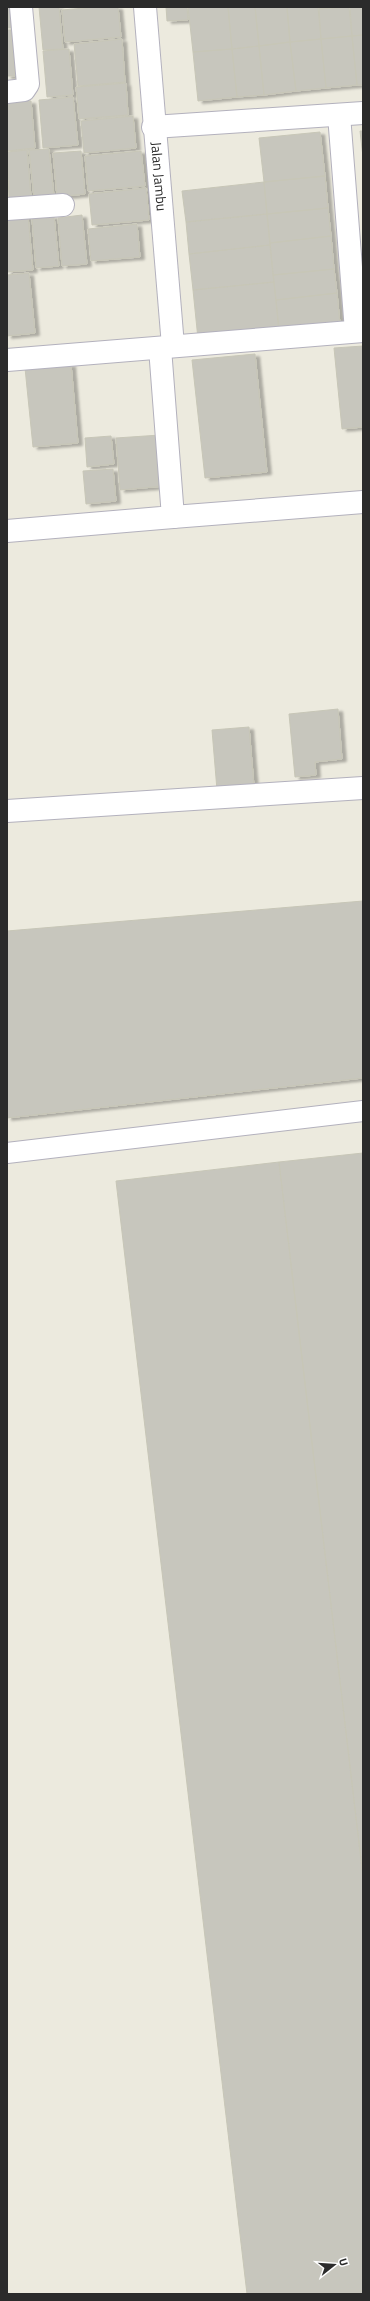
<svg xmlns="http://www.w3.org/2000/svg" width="370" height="2301" viewBox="0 0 370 2301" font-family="'Titillium Web',sans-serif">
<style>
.building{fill:#c7c6bd;stroke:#c7c6b7;filter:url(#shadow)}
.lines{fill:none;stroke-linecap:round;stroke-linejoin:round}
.lane-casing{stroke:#b3b1bd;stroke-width:22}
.street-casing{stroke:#b3b1bd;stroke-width:24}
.lane{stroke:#fff;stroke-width:20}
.street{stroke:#fff;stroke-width:22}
.labels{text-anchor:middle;stroke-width:3;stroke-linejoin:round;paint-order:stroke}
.street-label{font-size:14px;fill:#2b2b2b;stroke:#fff}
</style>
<defs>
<filter id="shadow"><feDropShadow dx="4.5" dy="2.5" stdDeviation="1" flood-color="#0004"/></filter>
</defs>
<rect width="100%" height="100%" fill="#eceade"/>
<path class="building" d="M 7,7 L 18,7 L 20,27 L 7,28 Z
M 39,7 L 59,7 L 63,49 L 43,50 Z
M 96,7 L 118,7 L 121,37 L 65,42 L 62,10 Z
M 166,7 L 187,7 L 188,20 L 167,21 Z
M 188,7 L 228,7 L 232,49 L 193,52 Z
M 228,7 L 255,7 L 259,46 L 232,49 Z
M 255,7 L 287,7 L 290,42 L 259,46 Z
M 287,7 L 318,7 L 321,39 L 290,42 Z
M 318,7 L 344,7 L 319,9 Z
M 349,7 L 352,36 L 321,39 L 319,9 Z
M 350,7 L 363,7 L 363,35 L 352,36 Z
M 7,30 L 11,30 L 15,76 L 7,76 Z
M 363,35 L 363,85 L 357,85 L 352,36 Z
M 352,36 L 357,85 L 326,88 L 321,39 Z
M 122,39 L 125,82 L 78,86 L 74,44 Z
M 321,39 L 326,88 L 296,91 L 290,42 Z
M 290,42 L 296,91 L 264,95 L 259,46 Z
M 259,46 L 264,95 L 237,97 L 232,49 Z
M 69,49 L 73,95 L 47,97 L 43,51 Z
M 232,49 L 237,97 L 198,101 L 193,52 Z
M 126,83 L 128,115 L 79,119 L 76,87 Z
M 73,97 L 78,145 L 43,148 L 39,100 Z
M 31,101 L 35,148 L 7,151 L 7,103 Z
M 133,116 L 136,148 L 84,153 L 81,121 Z
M 360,131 L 363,131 L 363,157 Z
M 320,132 L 325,176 L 264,182 L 259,138 Z
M 49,149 L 54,196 L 34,198 L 29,150 Z
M 27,150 L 31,197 L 9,199 L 7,152 Z
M 81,151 L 85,194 L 57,197 L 53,153 Z
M 141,151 L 145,186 L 88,191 L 85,156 Z
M 325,176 L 328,208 L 267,214 L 264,182 Z
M 264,182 L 267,214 L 186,222 L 182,191 Z
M 146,188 L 149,220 L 92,225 L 89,194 Z
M 328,208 L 331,236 L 270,243 L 267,214 Z
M 267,214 L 270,245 L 189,254 L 186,222 Z
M 82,215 L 87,264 L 62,266 L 58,218 Z
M 28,216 L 33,270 L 7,272 L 7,217 Z
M 54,216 L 59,266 L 36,268 L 32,219 Z
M 137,224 L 140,257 L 91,261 L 88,229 Z
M 331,236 L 334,269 L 273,275 L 270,243 Z
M 270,245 L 274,282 L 193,290 L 189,254 Z
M 334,269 L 337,293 L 276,300 L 273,275 Z
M 29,273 L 35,333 L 7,336 L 7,275 Z
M 274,282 L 279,330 L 198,339 L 193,290 Z
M 337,293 L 340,324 L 279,330 L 276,300 Z
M 363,346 L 363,427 L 342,429 L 334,348 Z
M 255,354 L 267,472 L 205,478 L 192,360 Z
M 71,364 L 78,443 L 33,447 L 25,368 Z
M 160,435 L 165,486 L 120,490 L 116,438 Z
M 111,436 L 114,464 L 87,467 L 85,438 Z
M 113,469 L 116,501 L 86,504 L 83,471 Z
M 338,709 L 342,759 L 315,762 L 316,775 L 295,777 L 289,714 Z
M 249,727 L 254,786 L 217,790 L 212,730 Z
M 363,901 L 363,1078 L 7,1118 L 7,931 Z
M 363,1153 L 363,1877 L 279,1162 Z
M 279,1162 L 363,1877 L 363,2294 L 247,2294 L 116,1181 Z"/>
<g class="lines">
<g class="lane-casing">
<path id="lane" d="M 7,1153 L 363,1111"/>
</g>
<g class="street-casing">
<g id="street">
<path id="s1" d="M 145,7 L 173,346"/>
<path d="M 7,92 L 24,90 L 28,84 L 21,7"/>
<path d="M 339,115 L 356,331"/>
<path d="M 153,127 L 363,113"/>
<path d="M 7,209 L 63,205"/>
<path d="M 7,360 L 363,331"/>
<path d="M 173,517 L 363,502"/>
<path d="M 7,531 L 173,517 L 160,348"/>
<path d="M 7,811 L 363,788"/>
</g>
</g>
<use href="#lane" class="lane"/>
<use href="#street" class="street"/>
</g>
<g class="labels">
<g class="street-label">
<text dy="5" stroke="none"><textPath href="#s1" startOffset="170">Jalan Jambu</textPath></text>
</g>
</g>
<rect width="370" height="2301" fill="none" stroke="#2b2b2b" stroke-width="16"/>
<g transform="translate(334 2265) rotate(73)" stroke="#ffffff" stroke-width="3" paint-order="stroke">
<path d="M0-3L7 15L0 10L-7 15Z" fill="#2b2b2b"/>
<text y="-6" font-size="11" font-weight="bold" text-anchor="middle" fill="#2b2b2b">U</text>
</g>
</svg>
